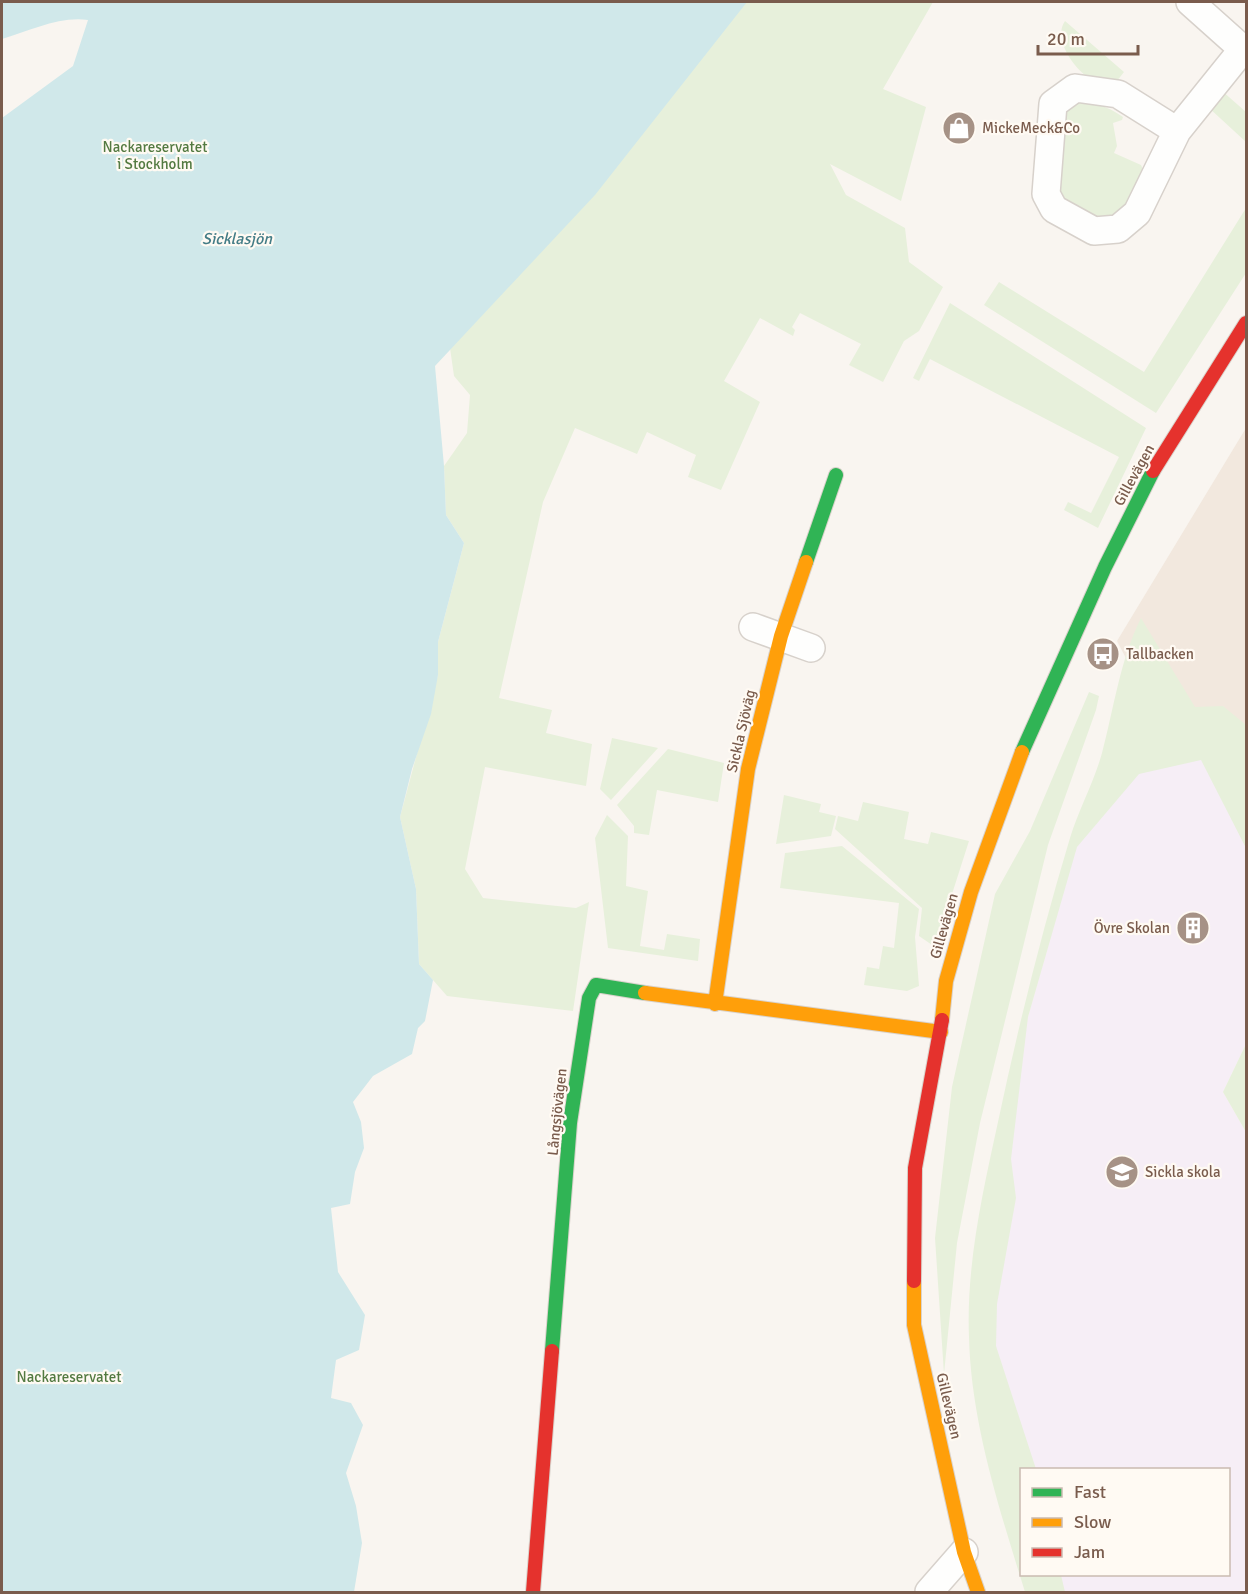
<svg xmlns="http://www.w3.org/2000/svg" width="1248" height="1594" viewBox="0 0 1248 1594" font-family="Signika,sans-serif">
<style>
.residential{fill:#f2e8de}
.education{fill:#f6eef6}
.green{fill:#e7f0db}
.water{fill:#d0e8ea}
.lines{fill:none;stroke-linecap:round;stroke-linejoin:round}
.street-casing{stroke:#d7d1cb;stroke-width:30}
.fast-casing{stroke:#d9d2cb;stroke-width:16}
.slow-casing{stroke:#d9d2cb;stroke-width:16}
.jam-casing{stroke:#d9d2cb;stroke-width:16}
.street{stroke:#fefefd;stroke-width:27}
.fast{stroke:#30b455;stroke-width:14}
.slow{stroke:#ff9f0a;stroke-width:14}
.jam{stroke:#e5322d;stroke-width:14}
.labels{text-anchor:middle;stroke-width:4.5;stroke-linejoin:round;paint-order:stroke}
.poi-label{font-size:15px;fill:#7a5c4d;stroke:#fffaf3;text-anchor:start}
.park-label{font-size:15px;fill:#537a41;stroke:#fffaf3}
.street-label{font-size:15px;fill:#7a5c4d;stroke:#fffaf3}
.water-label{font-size:16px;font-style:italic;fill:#437c86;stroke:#fffaf3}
</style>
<rect width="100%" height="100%" fill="#f9f5f0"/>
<path class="residential" d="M 1246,428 L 1246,848 L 1202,760 L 1181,764 L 1117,641 Z"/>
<path class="education" d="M 1202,759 L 1246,848 L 1246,1044 L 1223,1092 L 1246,1132 L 1246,1592 L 1046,1592 L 1042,1575 L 1228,1574 L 1228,1470 L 1022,1470 L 1022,1506 L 994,1431 L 991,1212 L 1028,1017 L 1076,847 L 1139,773 Z"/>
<path class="green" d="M 727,2 L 933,2 L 883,89 L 926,107 L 901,201 L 830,164 L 846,195 L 905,228 L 909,262 L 943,287 L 919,331 L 904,341 L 883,382 L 849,365 L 861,344 L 800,313 L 792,327 L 795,330 L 793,336 L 760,318 L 724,381 L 760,402 L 721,490 L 688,477 L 696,455 L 647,432 L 637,454 L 575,428 L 543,502 L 499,698 L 552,710 L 546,733 L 592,744 L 586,786 L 485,767 L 465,869 L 483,898 L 576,908 L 589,902 L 573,1011 L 447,996 L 419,964 L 416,889 L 400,817 L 438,675 L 438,642 L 464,543 L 446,515 L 444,466 L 467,433 L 470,395 L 454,376 L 448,334 Z
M 1065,21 L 1124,72 L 1113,86 C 1105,83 1093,81 1086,76 C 1072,65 1053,38 1065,21 Z
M 1221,90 L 1246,112 L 1246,142 L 1208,107 Z
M 1072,102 C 1092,102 1106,105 1123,117 L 1122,120 L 1113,123 L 1117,146 L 1114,153 L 1141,165 L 1146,176 C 1139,187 1133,203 1124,212 C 1106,230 1059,207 1057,184 C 1055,160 1060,134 1061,110 Z
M 1246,208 L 1246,273 L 1156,413 L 984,305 L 999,282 L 1144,372 Z
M 950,303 L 1146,428 L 1098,528 L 1064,510 L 1068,502 L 1091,513 L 1119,457 L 930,359 L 919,381 L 913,378 Z
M 1141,618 L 1195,707 L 1223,706 L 1246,725 L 1246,848 L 1201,760 L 1139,774 L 1077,847 L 1028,1017 L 1011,1159 L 1016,1198 L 997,1304 L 996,1346 L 1036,1469 L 1022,1470 L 1022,1574 L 1061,1575 L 1065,1592 L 1025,1592 C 1000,1511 971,1423 969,1337 C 966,1265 983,1191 998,1122 C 1018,1027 1042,931 1070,838 C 1079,809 1094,782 1102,753 C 1114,708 1120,660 1141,618 Z
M 1089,692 L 1099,696 L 1096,710 L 1048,845 L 980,1123 L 957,1243 L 944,1374 L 935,1238 L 952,1087 L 995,894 L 1030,831 Z
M 612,738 L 658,748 L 611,800 L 600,789 Z
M 668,749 L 724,763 L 718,802 L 657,790 L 649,835 L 634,833 L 634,826 L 617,805 Z
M 784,795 L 821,804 L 819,812 L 836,816 L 831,836 L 776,844 Z
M 863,802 L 909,812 L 904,839 L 928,844 L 931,832 L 969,841 L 935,947 L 919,936 L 922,908 L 835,829 L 838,816 L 858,821 Z
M 607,815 L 628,836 L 626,886 L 648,891 L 640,946 L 664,950 L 667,934 L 700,939 L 698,961 L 608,948 L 595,838 Z
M 842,846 L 919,909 L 915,937 L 919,986 L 907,991 L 864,985 L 867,967 L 879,969 L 883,946 L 894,948 L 899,903 L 780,888 L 785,853 Z
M 1246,1044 L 1246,1132 L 1223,1092 Z"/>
<path class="water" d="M 2,2 L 747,2 L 595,195 L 435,366 L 444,466 L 446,515 L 464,543 L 438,642 L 438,675 L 431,714 L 412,769 L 400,817 L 416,889 L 419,964 L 433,980 L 425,1021 L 418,1028 L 412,1054 L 373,1076 L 353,1102 L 361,1122 L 364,1148 L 355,1172 L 350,1204 L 331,1208 L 338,1272 L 365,1315 L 359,1350 L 336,1360 L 331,1398 L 351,1403 L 363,1425 L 346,1473 L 356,1506 L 362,1543 L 354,1592 L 2,1592 L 2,118 L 73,66 L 88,20 C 59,16 30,31 2,39 Z"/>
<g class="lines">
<g class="street-casing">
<path id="street" d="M 1190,2 L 1246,52
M 1177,131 L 1137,213 L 1118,229 L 1094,231 L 1054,209 L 1046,194 L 1053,104 L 1075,88 L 1118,94 L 1177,131 L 1243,49
M 753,627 L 811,648
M 929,1592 L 964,1552"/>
</g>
<g class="fast-casing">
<path id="fast" d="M 806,562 L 836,475
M 1022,752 L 1105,567 L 1153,471
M 552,1351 L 570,1123 L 589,998 L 596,985 L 645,993"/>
</g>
<g class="slow-casing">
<path id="slow" d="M 645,993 L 941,1032
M 715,1004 L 748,769 L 781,636 L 806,562
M 942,1020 L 946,981 L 971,892 L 1022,752
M 914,1281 L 914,1325 L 964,1552 L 978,1592"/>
</g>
<g class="jam-casing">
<path id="jam" d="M 1153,471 L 1246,323
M 914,1281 L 915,1168 L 942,1020
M 533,1592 L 552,1351"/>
</g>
<use href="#street" class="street"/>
<use href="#fast" class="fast"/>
<use href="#slow" class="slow"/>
<use href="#jam" class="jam"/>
</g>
<defs>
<g id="shop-disc" transform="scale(1.725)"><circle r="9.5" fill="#a69286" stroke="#fffaf3"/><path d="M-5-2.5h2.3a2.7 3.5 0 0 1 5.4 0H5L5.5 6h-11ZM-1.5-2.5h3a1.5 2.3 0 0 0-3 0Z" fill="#fff"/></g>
<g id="bus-disc" transform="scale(1.725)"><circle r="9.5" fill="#a69286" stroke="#fffaf3"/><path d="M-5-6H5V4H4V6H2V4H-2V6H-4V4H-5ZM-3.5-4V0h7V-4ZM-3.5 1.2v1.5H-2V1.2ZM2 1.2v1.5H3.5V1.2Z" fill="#fff"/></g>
<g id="building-disc" transform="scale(1.725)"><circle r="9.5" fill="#a69286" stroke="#fffaf3"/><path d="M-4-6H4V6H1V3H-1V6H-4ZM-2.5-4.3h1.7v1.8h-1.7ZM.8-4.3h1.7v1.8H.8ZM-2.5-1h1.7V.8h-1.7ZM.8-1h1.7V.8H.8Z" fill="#fff"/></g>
<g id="school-disc" transform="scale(1.725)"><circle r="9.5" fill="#a69286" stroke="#fffaf3"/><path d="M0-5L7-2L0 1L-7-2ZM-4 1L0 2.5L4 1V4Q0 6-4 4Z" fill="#fff"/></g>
</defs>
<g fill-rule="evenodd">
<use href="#shop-disc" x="959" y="128"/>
<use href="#bus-disc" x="1103" y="654"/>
<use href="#building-disc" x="1193" y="928"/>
<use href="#school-disc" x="1122" y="1172"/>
</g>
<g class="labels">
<g class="poi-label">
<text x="982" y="133">MickeMeck&amp;Co</text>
<text x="1126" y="659">Tallbacken</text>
<text x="1170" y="933" text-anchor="end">Övre Skolan</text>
<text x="1145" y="1177">Sickla skola</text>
</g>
<g class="park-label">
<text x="155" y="152">Nackareservatet<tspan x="155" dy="17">i Stockholm</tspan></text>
<text x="69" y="1382">Nackareservatet</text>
</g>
<g class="street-label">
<text transform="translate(1134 475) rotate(-61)" y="5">Gillevägen</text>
<text transform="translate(741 731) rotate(-77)" y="5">Sickla Sjöväg</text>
<text transform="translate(944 926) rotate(-74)" y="5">Gillevägen</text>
<text transform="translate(557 1112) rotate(-84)" y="5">Långsjövägen</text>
<text transform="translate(949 1406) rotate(77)" y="5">Gillevägen</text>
</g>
<g class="water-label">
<text x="237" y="244">Sicklasjön</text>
</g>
</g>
<rect width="1248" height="1594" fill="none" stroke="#7a5c4d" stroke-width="6"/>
<rect x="1020" y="1468" width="210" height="108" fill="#fffaf3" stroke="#cabbb1" stroke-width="1.5"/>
<rect x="1032" y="1488" width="30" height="9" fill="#30b455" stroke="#cabbb1" stroke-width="1.5"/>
<text x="1074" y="1498" font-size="18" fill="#7a5c4d">Fast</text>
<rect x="1032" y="1518" width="30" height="9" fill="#ff9f0a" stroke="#cabbb1" stroke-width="1.5"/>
<text x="1074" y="1528" font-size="18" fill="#7a5c4d">Slow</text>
<rect x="1032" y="1548" width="30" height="9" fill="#e5322d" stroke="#cabbb1" stroke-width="1.5"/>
<text x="1074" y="1558" font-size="18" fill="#7a5c4d">Jam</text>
<path d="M1038 45v9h100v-9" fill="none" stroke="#7a5c4d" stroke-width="3"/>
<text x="1047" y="45" font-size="18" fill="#7a5c4d" stroke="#fffaf3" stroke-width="4.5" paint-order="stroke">20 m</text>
</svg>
